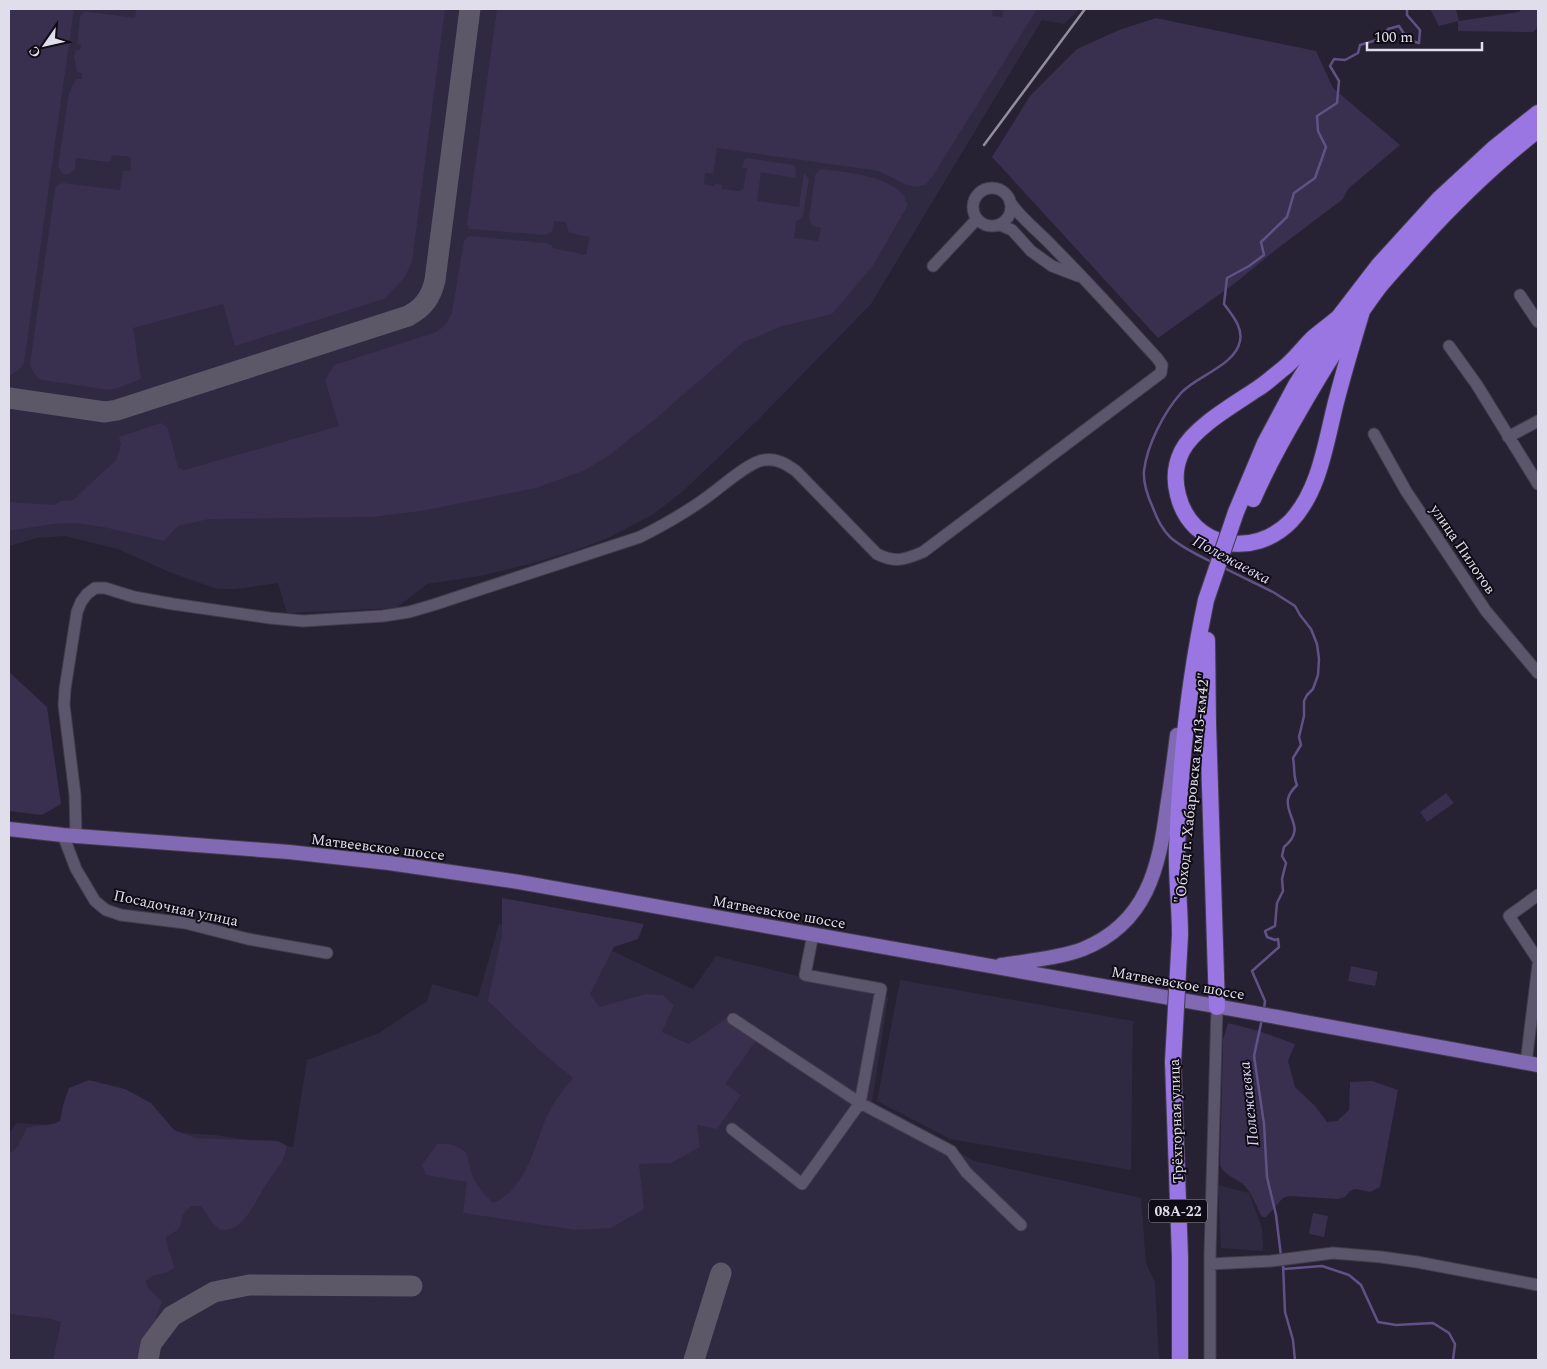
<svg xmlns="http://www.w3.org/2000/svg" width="1547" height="1369" viewBox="0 0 1547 1369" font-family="Spectral,serif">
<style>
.built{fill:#302942}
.green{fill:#392f4f}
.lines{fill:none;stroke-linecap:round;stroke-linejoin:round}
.stream{stroke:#615285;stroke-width:2.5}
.taxiway{stroke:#5c5868;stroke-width:21}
.minor-casing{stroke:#423d4d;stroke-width:13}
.major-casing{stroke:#423d4d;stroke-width:16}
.highway-casing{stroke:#423d4d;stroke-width:18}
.minor{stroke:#5c566c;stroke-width:11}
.major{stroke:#8169b3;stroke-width:14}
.highway{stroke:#9a76e3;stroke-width:16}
.rail{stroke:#928e9d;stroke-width:2.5}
.highway-bridge-casing{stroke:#423d4d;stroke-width:18;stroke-linecap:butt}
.highway-bridge{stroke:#9a76e3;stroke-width:16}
.labels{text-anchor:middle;stroke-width:4;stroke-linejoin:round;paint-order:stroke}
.shield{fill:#0f0c15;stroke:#a29fab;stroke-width:1}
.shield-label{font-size:14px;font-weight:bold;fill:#e1deeb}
.street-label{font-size:15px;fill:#e1deeb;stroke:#0f0c15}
.water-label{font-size:16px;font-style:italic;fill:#ddd5f5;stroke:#0f0c15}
</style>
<rect width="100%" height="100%" fill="#272134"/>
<path class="built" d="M 9,9 L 1080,9 L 1064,24 L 1042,20 L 871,304 L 757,421 L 681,493 L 652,515 L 608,538 L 571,552 L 529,564 L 480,576 L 427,584 L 396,608 L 287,613 L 278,583 L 236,589 L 217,589 L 169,572 L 118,549 L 65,536 L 37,538 L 9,546 Z
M 499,924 L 583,937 L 693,989 L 716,956 L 888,998 L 872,1102 L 974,1161 L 1141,1198 L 1146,1263 L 1155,1282 L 1159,1360 L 9,1360 L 9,1134 L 16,1123 L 216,1135 L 293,1147 L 307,1060 L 379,1033 L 427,1001 L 432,984 L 478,997 Z
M 900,980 L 1133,1021 L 1131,1170 L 950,1139 L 877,1101 Z
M 1218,1185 L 1249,1193 L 1262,1228 L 1263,1251 L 1221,1248 Z"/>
<path class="green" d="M 9,9 L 74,9 L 24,363 L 21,368 L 11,375 L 9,375 Z
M 136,9 L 445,9 L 412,262 L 404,278 L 384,299 L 235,346 L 223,304 L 133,328 L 141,379 L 118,388 L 109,390 L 42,380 C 35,376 32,372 30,364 L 55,189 L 57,185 L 63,183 L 120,190 L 123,171 L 130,170 L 131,157 L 112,155 L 111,161 L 108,162 L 76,158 L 75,169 L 69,174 L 63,174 L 58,167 L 69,93 L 76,79 L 82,79 L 82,73 L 77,72 L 74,56 L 76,50 L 80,50 L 81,45 L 77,44 L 80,17 L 84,12 L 90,12 L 135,18 Z
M 497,9 L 993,9 L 992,16 L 1002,17 L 1003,9 L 1037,9 L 932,177 L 925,185 L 914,187 L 905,184 L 879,171 L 717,148 L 713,174 L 705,173 L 704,184 L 715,186 L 715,183 L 722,185 L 722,189 L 739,191 L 743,189 L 747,168 L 742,168 L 743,162 L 747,158 L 794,165 L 796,170 L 795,178 L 761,172 L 757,201 L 799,207 L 804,173 L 809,179 L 803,216 L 799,220 L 796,221 L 794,238 L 818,241 L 821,228 L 813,226 L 810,222 L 809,218 L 815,175 L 821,169 C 846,172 884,175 903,194 C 905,197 906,202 908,205 L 872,267 L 832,314 L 783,326 L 744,342 L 654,420 L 607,457 L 583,471 L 536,488 L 421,511 L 371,517 L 209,519 L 178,526 L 164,541 C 135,535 100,524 71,523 C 50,523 29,528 9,531 L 9,502 L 54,505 L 61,501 L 73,500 L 116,460 L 121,445 L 119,437 L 161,423 L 164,425 L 168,429 L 178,467 L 184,470 L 339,426 L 325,380 L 334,365 L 436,332 C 444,327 449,321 452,312 L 464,241 L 467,237 L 472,236 L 545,243 L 551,245 L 553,248 L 586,255 L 590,237 L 569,233 L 566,222 L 554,221 L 552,232 L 545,235 L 469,229 L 467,224 Z
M 1430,9 L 1456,9 L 1459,21 L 1519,12 L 1522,9 L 1538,9 L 1538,27 L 1533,32 L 1458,31 L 1458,21 L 1439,26 Z
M 1156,18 L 1316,51 L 1333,88 L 1400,145 L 1348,189 L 1343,199 L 1273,252 L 1234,284 L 1158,338 L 992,157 L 1030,96 L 1077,49 L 1119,30 Z
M 9,672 L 47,707 L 61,804 L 42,815 L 9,811 Z
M 1446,793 L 1454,803 L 1427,822 L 1420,812 Z
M 502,898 L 644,924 L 638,939 L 614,947 L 590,994 L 599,1007 L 646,994 L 663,995 L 674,1005 L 662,1032 L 689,1044 L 728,1017 L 757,1039 L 725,1084 L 741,1095 L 717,1129 L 697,1125 L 700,1147 L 671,1163 L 639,1164 L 644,1209 L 611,1228 L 576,1230 L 463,1213 L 467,1182 L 426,1175 L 422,1165 L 437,1144 C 448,1143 456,1145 466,1152 L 473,1178 L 483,1193 L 493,1203 C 529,1188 534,1141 550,1110 C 556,1099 565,1088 573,1078 L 539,1050 L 488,1001 L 502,935 Z
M 1351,966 L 1378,972 L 1375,986 L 1348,981 Z
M 1228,1023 L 1259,1031 L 1295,1044 L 1288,1061 L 1295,1087 L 1315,1106 L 1327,1122 L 1337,1121 L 1349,1110 L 1350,1082 L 1372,1081 L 1398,1090 L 1380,1187 L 1370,1192 L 1355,1189 L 1350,1191 L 1345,1197 L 1338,1199 L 1289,1196 L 1283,1198 L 1266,1217 L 1263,1217 L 1261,1215 C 1256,1206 1252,1194 1245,1186 C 1237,1178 1224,1176 1220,1165 L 1223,1040 Z
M 89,1080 L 125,1089 L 151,1103 L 174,1130 L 196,1138 L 278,1141 L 287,1146 C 284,1163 278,1167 269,1180 C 258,1195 246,1230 224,1230 C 215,1230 206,1213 201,1206 L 191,1206 L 182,1216 C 181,1230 178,1230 166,1237 C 166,1248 173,1256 174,1268 C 165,1276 154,1272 146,1281 L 148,1288 L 162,1302 L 158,1311 L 146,1360 L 53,1360 L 61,1322 L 46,1318 L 9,1314 L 9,1154 L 17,1147 L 27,1128 C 39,1124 50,1127 60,1121 L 63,1105 L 69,1088 Z
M 1313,1213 L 1328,1216 L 1324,1237 L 1309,1234 Z"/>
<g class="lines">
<path class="stream" d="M 1212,562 C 1198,555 1182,548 1170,537 C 1161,528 1157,519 1153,508 C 1148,497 1143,483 1144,471 C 1147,445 1164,412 1181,393 C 1196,376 1235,366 1240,341 C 1243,327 1232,315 1224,304 L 1227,278 L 1249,266 L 1264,255 L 1261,242 L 1287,217 L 1294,193 L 1315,178 L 1326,147 L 1318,131 L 1317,116 L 1337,103 L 1339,81 L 1330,66 L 1334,59 L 1345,60 L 1358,53 L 1360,45 L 1380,39 L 1388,29 L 1399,26 L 1408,40 L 1419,43 L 1420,30 L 1407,15 L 1407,9
M 1224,568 L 1273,592 L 1295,606 L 1300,615 L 1311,629 L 1317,644 L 1319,659 L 1318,675 L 1313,689 L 1307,695 L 1304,701 L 1304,716 L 1299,737 L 1301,745 L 1293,758 C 1295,768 1293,776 1297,785 C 1293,789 1289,793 1288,799 C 1285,817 1307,828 1284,847 L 1282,856 L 1286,863 L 1282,879 L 1283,891 L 1277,903 L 1275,926 L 1265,931 L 1267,937 L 1275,940 L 1278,939 L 1279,947 L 1252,971 L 1265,1001 L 1264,1009
M 1262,1019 L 1254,1056 L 1264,1124 L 1267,1177 L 1276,1215 L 1281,1256
M 1283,1264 L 1285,1312 L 1293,1340 L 1295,1360
M 1284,1269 L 1322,1266 L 1349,1275 L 1361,1285 L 1378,1322 L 1396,1325 L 1433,1323 L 1449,1333 L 1455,1344 L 1453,1360"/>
<path class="taxiway" d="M 9,398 L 105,412 L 117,410 L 408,316 C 423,308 431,298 435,280 L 470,9
M 148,1360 L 151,1344 L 172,1316 L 214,1292 L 249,1285 L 412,1286
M 694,1360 L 721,1273"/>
<g class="minor-casing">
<path id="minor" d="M973 207a19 19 0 1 1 38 0a19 19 0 1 1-38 0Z
M 1000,225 L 1012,230 L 1031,251 L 1052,266 L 1078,276
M 933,266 L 976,220
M 1520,295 L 1538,322
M 1449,346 L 1477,385 L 1538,484
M 1374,434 L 1406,491 L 1486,611 L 1538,673
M 1508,437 L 1538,421
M 63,835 L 76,869 L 95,901 L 106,910 L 121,915 L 185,923 L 248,939 L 327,953
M 76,836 L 75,795 L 64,705 L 65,689 L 77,612 L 81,602 L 87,594 L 95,588 L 105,588 L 134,597 L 173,604 L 270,618 L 303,621 L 383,616 L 409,612 L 433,605 L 640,537 C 662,526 683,514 703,500 C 718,490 748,462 764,460 C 777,458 786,464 796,471 L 877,554 C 895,563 904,560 923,552 L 1161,373 L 1162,365 L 1157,358 C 1123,321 1090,284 1055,249 C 1042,234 1020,218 1010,202
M 1538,895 L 1509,916 L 1538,960
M 813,934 L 805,975 L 881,989 L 860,1103 L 951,1151 L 966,1172 L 1021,1225
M 1526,1063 L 1538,965
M 732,1129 L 802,1184 L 860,1103 L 733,1019
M 1210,1264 L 1271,1261 L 1333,1253 L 1381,1257 L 1417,1262 L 1538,1285
M 1210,1360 L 1210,1254 L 1217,1007"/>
</g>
<g class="major-casing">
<path id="major" d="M 9,829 L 63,835 L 289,852 L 389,863 L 519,882 L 1277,1017 L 1538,1065
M 1001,965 C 1026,961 1060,958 1083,949 C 1147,923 1159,868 1167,807 C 1171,783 1174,759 1177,735"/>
</g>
<g class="highway-casing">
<path id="highway" d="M 1339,317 C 1331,324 1321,331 1313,338 C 1303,348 1295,359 1284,368 C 1275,375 1267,383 1257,389 C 1235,404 1194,427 1182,451 C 1175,465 1174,480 1178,495 C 1191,549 1254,559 1291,521 C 1320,490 1326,441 1336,402 C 1344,371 1353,341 1362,311
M 1253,499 C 1266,469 1282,440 1299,411 C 1323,369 1350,326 1379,287 C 1391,272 1404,259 1417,244 C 1454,203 1494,164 1538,130
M 1236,512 L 1265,443 L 1296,385 L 1339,317 L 1379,265 L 1440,198 L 1493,149 L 1538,113
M 1207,640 L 1208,724 L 1217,1007
M 1180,935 C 1180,906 1176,876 1177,847 C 1180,766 1189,679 1206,600
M 1173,1062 L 1180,1257 L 1180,1360"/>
</g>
<use href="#minor" class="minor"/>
<use href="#major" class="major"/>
<use href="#highway" class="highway"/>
<path class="rail" d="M 984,145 L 1085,9"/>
<g class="highway-bridge-casing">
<path id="highway-bridge" d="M 1206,600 L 1236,512
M 1173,1062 L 1180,935"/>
</g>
<use href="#highway-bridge" class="highway-bridge"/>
</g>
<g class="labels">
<rect class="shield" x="1149" y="1199.5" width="58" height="23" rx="4"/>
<g class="shield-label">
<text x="1178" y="1216">08А-22</text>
</g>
<g class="street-label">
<text transform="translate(1463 549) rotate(56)" y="5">улица Пилотов</text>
<text transform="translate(1192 788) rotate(-84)" y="5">"Обход г. Хабаровска км13-км42"</text>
<text transform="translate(378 847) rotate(7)" y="5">Матвеевское шоссе</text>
<text transform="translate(176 908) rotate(12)" y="5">Посадочная улица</text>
<text transform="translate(779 912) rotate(10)" y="5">Матвеевское шоссе</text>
<text transform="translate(1178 983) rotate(10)" y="5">Матвеевское шоссе</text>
<text transform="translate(1176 1121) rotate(-92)" y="5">Трёхгорная улица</text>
</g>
<g class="water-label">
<text transform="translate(1232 559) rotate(28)" y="6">Полежаевка</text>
<text transform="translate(1248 1104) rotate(-96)" y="6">Полежаевка</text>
</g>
</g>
<rect width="1547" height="1369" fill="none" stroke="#e1deeb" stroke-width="20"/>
<g transform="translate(45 45) rotate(236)" stroke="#0f0c15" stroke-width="4" paint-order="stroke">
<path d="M0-4L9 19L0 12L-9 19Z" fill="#e1deeb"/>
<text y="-8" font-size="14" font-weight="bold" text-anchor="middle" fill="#e1deeb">С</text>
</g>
<path d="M1367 42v8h115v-8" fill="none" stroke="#e1deeb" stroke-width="2.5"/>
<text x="1374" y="42" font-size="15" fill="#e1deeb" stroke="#0f0c15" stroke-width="4" paint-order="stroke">100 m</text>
</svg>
